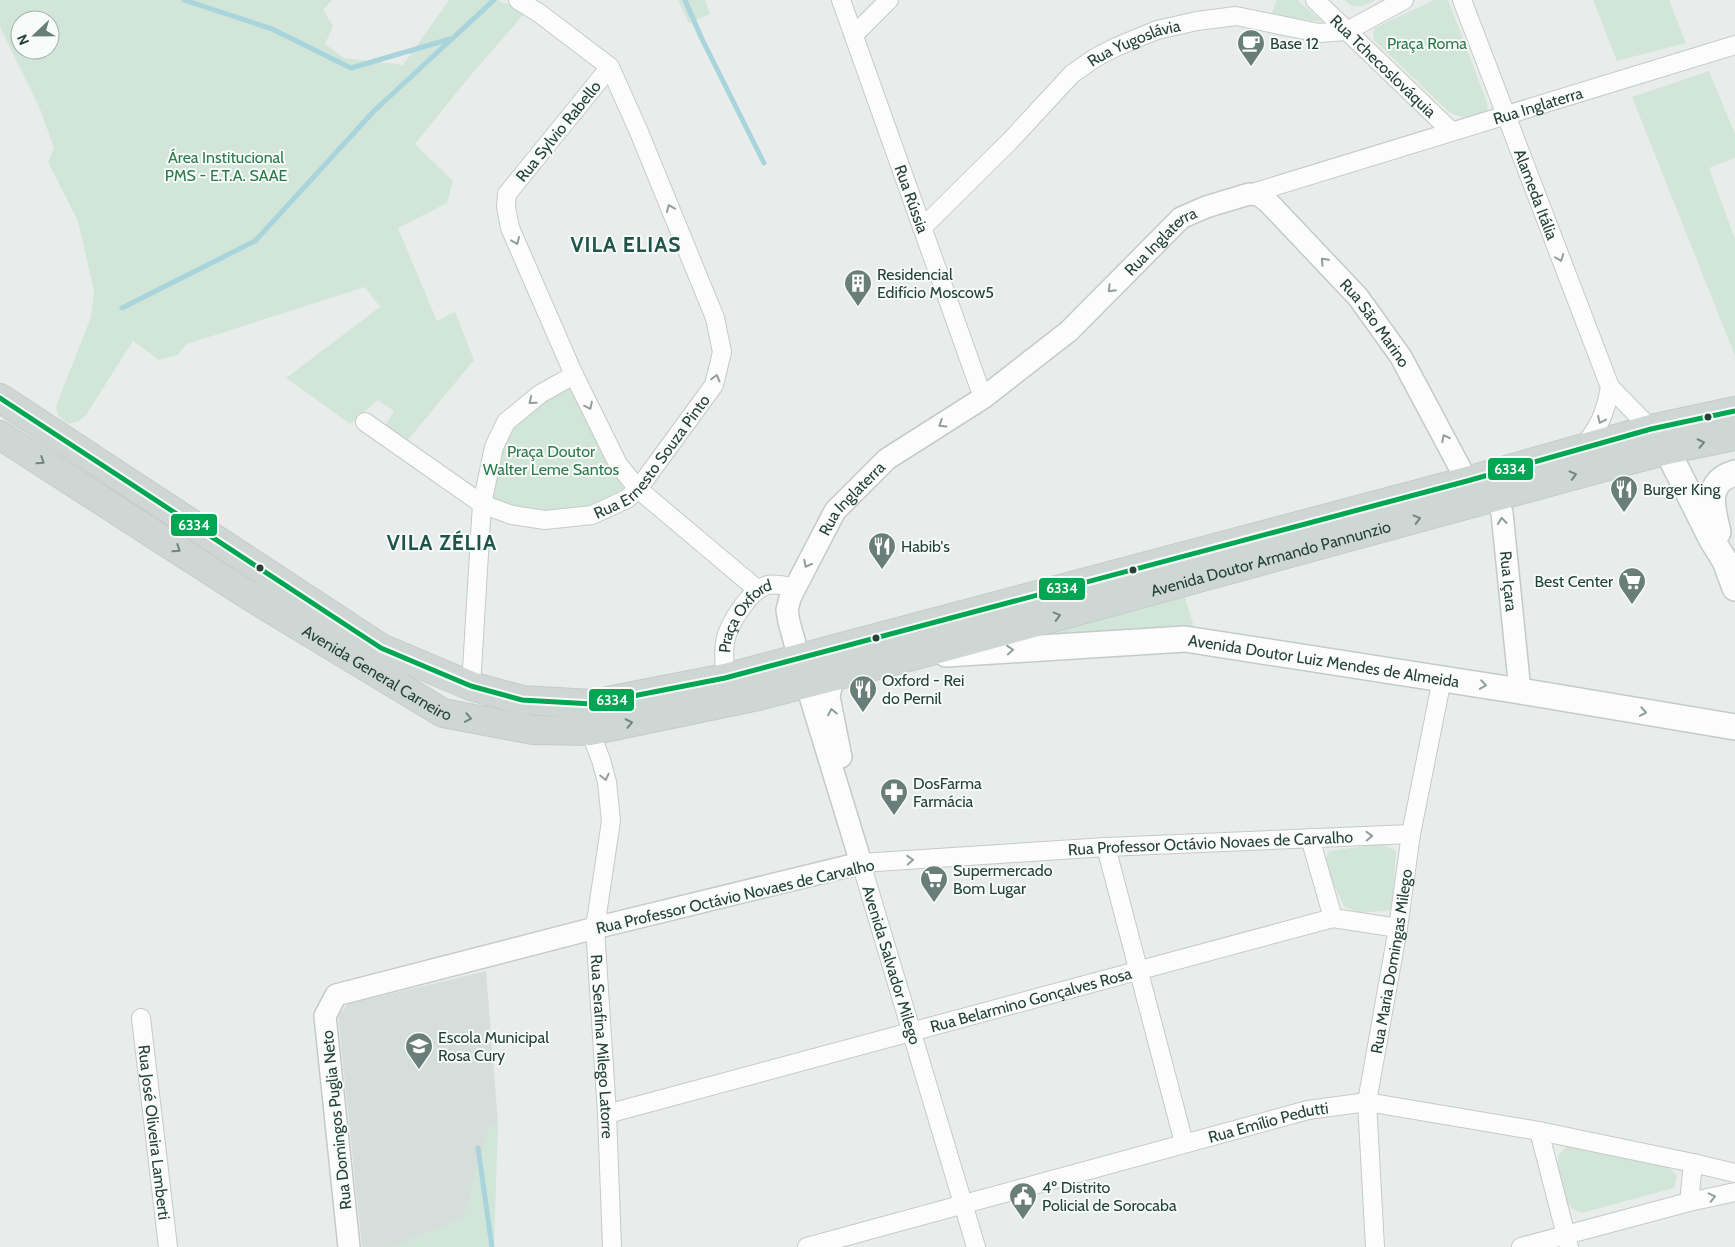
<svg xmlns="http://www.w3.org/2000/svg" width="1735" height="1247" viewBox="0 0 1735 1247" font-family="Cabin,sans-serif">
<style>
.built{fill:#d6dedb}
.green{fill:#d1e6d8;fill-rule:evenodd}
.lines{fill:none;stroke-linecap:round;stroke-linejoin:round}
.stream{stroke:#a9d4db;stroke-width:5}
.minor-casing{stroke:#c5cac8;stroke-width:20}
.tertiary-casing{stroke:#c5cac8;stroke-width:24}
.secondary-casing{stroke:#c3cbc8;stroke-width:28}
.primary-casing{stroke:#c3ccc9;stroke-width:30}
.minor{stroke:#fcfcfc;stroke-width:18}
.tertiary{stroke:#fcfcfc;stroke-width:21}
.secondary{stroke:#fcfcfc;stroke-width:25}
.primary{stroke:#cfd7d5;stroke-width:28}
.bus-1-casing{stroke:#f7fbf9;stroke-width:9}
.bus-1{stroke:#00a651;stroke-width:5}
.oneway{stroke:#909f9b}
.oneway2{stroke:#718580}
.bus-dot{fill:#24423a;stroke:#f7fbf9;stroke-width:2}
.labels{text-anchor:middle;stroke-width:4;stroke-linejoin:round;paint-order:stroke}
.poi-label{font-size:16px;fill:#24423a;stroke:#f7fbf9;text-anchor:start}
.park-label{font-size:16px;fill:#2d7a4b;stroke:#f7fbf9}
.street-label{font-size:16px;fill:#24423a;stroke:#f7fbf9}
.district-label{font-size:21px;font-weight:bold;letter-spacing:1px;fill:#1f5548;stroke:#f7fbf9}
.line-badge{stroke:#f7fbf9;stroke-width:2}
.badge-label{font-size:14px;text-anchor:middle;font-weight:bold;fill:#fff}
</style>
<rect width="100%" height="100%" fill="#e8edeb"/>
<path class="built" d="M 486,971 L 498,1123 L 463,1219 L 393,1247 L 362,1247 L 338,1016 L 348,1004 Z"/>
<path class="green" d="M 0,0 L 332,0 L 323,10 L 333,26 L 325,44 L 344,58 L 403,65 L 449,0 L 497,0 L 526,12 L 475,70 L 415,144 L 453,181 L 447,203 L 398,228 L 437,321 L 455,312 L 474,360 L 408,440 L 385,426 L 394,411 L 378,400 L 350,424 L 286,378 L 380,307 L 365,287 L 187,344 L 177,355 L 159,360 L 133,341 L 86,415 L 79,421 L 69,424 C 60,419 57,416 56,406 L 91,317 L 94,291 L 78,221 L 48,162 L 54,148 L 40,109 L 0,27 ZM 20,20 L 50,20 L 50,50 L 20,50 Z
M 678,0 L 705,0 L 710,14 L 689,23 Z
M 1277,0 L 1297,0 L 1323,22 L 1271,15 Z
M 1344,0 L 1376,0 C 1364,6 1355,11 1344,0 Z
M 1434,0 L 1448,0 L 1488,105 L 1487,111 C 1474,119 1464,119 1450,113 L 1374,40 L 1373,32 L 1375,28 Z
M 1593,0 L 1669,0 L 1686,43 L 1617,61 Z
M 1709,71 L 1735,134 L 1735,158 L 1709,168 L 1735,239 L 1735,356 L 1632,97 Z
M 569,381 L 624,489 L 591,506 L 548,513 L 518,508 L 499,501 L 491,496 L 493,465 L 509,424 Z
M 1184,594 L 1194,627 L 1001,642 Z
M 1382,844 L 1396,851 L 1392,910 L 1359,913 L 1344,906 L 1324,864 L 1329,851 Z
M 498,1123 L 494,1247 L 393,1247 L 463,1219 L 488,1129 Z
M 1567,1146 L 1667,1166 L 1677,1176 L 1674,1188 L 1582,1213 L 1570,1207 L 1559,1186 L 1558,1156 Z"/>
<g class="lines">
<path class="stream" d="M 184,0 L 272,29 L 351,68 L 450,39
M 685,0 L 701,37 L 764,163
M 122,308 L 255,241 L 374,111 L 494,0
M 478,1148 L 492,1247"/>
<g class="minor-casing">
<g id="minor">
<path id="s1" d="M 841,0 L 983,398"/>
<path id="s2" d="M 1315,0 L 1451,131"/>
<path id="s3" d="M 1462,0 L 1610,387 L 1651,429"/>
<path d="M 854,35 L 889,0"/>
<path d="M 610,67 L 507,194 L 506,207 L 510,228 L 574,375 L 618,464 L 638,489 L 758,590"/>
<path id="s4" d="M 1249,194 L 1735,45"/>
<path id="s5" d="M 922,228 L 1010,141 L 1072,74 L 1095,58 L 1116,47 L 1157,30 L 1197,21 L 1236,16 L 1319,33 L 1347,31 L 1404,0"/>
<path id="s6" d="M 365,422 L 482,504 L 512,515 L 545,520 L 592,515 L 627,499 L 638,489 L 714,385 L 722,352 L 715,318 L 639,132 L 610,67 L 539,13 L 518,0"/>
<path d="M 1583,448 C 1599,425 1605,416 1610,387"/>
<path id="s7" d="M 725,678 C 725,666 723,654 725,643 C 727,626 750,589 768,585 C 776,583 786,586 795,588"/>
<path d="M 471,686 L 482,504 L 494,447 L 506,422 L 540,394 L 574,375"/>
<path id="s8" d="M 590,731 L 601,760 L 607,782 L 611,821 L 595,928 L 607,1114 L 612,1247"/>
<path d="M 1310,838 L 1333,918"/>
<path d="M 1106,847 L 1184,1143"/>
<path id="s9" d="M 141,1018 L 168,1247"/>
<path id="s10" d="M 607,1114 L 1333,918 L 1398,928"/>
<path d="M 1539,1131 L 1569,1247"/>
<path d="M 1689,1202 L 1693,1163"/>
<path id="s11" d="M 807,1247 L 1308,1110 L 1367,1102 L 1539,1131 L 1693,1163 L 1735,1173"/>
<path id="s12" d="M 976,1247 L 861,863 L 1106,847 L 1411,834"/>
<path id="s13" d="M 1375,1247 L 1367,1102 L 1398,928 L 1411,834 L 1442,679"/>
<path d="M 1521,1247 L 1689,1202 L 1735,1192"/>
</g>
</g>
<g class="tertiary-casing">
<g id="tertiary">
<path id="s14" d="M 1490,485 L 1496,497 L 1502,513 L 1520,691"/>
<path d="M 833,676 L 829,697 L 841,757"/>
<path id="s15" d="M 861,863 L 806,683 L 789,622 L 787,610 L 790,598 L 795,588 L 835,511 L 887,459 L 983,398 L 1069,331 L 1181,218 L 1206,207 L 1249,194 L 1259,195 L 1269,203 L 1358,297 L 1401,357 L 1467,481"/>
<path d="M 349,1247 L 325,1016 L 336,995 L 603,926 L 861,863"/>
</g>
</g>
<g class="secondary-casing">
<g id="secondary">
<path d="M 1655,435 L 1667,450 L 1712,540 L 1725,561 L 1735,588"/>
<path d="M 1718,532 C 1712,508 1704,482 1735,473"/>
<path id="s16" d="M 946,654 L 1185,639 L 1520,691 L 1735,727"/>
</g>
</g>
<g class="primary-casing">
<g id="primary">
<path d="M 0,398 L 381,648 L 471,686 L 522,700 L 592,704 L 725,678 L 1467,481 L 1651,429 L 1735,411"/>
<path id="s17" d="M 0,435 L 248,595 L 443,713 L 533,730 L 590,731 L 758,696 L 909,657 L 1667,450 L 1735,436"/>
</g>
</g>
<use href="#minor" class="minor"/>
<use href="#tertiary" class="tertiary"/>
<use href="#secondary" class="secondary"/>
<use href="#primary" class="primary"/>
<g class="bus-1-casing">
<path id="bus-1" d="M 0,398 L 381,648 L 471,686 L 522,700 L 592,704 L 725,678 L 1467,481 L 1651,429 L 1735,411"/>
</g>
<use href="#bus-1" class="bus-1"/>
</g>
<defs><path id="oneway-chevron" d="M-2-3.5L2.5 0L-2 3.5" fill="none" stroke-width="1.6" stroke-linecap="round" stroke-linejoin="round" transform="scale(1.25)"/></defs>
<g class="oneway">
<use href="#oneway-chevron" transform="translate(670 208) rotate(-112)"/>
<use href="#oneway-chevron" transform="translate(516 241) rotate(67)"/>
<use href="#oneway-chevron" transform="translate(1560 258) rotate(69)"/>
<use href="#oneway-chevron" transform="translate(1324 261) rotate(-134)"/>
<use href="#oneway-chevron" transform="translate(1111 289) rotate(135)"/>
<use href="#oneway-chevron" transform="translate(716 378) rotate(-75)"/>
<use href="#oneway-chevron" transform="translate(532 401) rotate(141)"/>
<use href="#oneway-chevron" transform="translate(589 406) rotate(64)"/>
<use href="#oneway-chevron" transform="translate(1601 420) rotate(115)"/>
<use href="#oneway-chevron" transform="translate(942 424) rotate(148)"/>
<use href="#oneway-chevron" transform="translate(1445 438) rotate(-118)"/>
<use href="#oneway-chevron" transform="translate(1502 521) rotate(-96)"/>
<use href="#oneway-chevron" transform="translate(807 564) rotate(118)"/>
<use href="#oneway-chevron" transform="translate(1010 650) rotate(-4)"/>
<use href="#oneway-chevron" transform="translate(1483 685) rotate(9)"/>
<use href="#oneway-chevron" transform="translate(832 712) rotate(-101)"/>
<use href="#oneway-chevron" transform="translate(1643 712) rotate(10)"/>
<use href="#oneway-chevron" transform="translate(605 777) rotate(77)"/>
<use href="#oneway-chevron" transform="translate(1369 836) rotate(-2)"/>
<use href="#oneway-chevron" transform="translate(910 860) rotate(-4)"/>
<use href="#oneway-chevron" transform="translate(1712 1197) rotate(-13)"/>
</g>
<g class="oneway2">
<use href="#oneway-chevron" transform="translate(1701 443) rotate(-12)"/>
<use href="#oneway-chevron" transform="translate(41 461) rotate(33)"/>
<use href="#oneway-chevron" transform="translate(1573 475) rotate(-15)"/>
<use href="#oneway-chevron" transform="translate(1417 519) rotate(-15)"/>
<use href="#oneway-chevron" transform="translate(177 549) rotate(33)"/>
<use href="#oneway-chevron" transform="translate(1057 616) rotate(-15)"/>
<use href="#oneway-chevron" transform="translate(468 718) rotate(11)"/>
<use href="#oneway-chevron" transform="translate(629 723) rotate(-12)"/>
</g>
<defs>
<g id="cafe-pin" transform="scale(1.4375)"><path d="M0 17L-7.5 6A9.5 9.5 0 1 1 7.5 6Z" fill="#697e78" stroke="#f7fbf9"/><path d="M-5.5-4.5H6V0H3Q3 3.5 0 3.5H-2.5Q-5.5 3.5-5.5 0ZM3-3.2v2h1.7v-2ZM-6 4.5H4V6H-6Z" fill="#fff"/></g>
<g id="building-pin" transform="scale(1.4375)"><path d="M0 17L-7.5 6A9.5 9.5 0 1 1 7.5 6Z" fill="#697e78" stroke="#f7fbf9"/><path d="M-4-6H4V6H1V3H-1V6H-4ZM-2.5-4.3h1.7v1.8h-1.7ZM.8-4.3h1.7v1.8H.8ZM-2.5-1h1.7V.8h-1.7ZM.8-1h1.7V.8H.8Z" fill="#fff"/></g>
<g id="restaurant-pin" transform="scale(1.4375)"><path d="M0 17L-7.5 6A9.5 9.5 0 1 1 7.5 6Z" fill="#697e78" stroke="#f7fbf9"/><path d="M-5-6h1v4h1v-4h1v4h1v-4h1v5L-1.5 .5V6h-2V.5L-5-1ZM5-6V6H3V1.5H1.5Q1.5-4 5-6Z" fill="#fff"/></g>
<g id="supermarket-pin" transform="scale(1.4375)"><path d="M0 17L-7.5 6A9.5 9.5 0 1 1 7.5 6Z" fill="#697e78" stroke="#f7fbf9"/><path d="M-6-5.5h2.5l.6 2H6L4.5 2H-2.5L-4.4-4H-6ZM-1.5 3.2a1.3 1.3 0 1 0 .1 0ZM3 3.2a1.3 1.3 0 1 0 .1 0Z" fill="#fff"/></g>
<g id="pharmacy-pin" transform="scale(1.4375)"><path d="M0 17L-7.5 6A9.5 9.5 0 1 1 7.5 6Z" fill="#697e78" stroke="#f7fbf9"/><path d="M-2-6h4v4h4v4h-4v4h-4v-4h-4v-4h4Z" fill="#fff"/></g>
<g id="school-pin" transform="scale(1.4375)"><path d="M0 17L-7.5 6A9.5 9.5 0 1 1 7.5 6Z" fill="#697e78" stroke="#f7fbf9"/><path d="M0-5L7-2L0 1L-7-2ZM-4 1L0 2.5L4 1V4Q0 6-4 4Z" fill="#fff"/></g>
<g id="civic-pin" transform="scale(1.4375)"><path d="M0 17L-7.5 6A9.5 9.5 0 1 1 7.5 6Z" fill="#697e78" stroke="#f7fbf9"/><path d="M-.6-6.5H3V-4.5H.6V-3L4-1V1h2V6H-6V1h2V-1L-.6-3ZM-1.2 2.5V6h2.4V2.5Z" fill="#fff"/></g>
</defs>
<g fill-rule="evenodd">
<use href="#cafe-pin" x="1251" y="43"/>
<use href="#building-pin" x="858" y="283"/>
<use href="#restaurant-pin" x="1624" y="489"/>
<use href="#restaurant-pin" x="882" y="546"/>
<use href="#supermarket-pin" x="1632" y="581"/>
<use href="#restaurant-pin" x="863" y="689"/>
<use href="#pharmacy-pin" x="894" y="792"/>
<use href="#supermarket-pin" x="934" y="879"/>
<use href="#school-pin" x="419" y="1046"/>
<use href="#civic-pin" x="1023" y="1196"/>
</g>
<g class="bus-dot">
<circle cx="1708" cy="417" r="4.5"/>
<circle cx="260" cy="568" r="4.5"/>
<circle cx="1133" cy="570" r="4.5"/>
<circle cx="876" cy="638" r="4.5"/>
</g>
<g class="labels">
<g class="poi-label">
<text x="1270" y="49">Base 12</text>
<text x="877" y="280">Residencial<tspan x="877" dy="18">Edifício Moscow5</tspan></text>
<text x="1643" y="495">Burger King</text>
<text x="901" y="552">Habib's</text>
<text x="1613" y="587" text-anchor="end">Best Center</text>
<text x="882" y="686">Oxford - Rei<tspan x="882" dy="18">do Pernil</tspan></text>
<text x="913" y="789">DosFarma<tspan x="913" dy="18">Farmácia</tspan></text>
<text x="953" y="876">Supermercado<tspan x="953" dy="18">Bom Lugar</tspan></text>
<text x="438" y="1043">Escola Municipal<tspan x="438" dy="18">Rosa Cury</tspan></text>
<text x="1042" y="1193">4º Distrito<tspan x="1042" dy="18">Policial de Sorocaba</tspan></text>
</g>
<g class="park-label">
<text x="1427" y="49">Praça Roma</text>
<text x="226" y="163">Área Institucional<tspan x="226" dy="18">PMS - E.T.A. SAAE</tspan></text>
<text x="551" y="457">Praça Doutor<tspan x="551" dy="18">Walter Leme Santos</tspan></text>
</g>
<g class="street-label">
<text dy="6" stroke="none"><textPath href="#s5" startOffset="285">Rua Yugoslávia</textPath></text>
<text dy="6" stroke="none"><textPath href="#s2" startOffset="95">Rua Tchecoslováquia</textPath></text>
<text dy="6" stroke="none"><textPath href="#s4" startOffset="302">Rua Inglaterra</textPath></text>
<text transform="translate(558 131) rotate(-51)" y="6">Rua Sylvio Rabello</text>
<text dy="6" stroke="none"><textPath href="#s3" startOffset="208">Alameda Itália</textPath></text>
<text dy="6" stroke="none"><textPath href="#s1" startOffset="211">Rua Rússia</textPath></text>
<text dy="6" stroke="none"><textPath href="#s15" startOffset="799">Rua Inglaterra</textPath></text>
<text dy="6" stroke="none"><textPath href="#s15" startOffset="1085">Rua São Marino</textPath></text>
<text dy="6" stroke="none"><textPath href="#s6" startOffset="341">Rua Ernesto Souza Pinto</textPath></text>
<text dy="6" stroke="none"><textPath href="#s15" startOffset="394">Rua Inglaterra</textPath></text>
<text dy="6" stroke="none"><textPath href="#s17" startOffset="1374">Avenida Doutor Armando Pannunzio</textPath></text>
<text dy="6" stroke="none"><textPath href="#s14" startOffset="99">Rua Içara</textPath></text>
<text dy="6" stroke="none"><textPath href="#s7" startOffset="69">Praça Oxford</textPath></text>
<text dy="6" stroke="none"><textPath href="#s16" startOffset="380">Avenida Doutor Luiz Mendes de Almeida</textPath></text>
<text dy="6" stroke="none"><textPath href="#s17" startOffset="446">Avenida General Carneiro</textPath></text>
<text dy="6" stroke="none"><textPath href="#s12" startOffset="751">Rua Professor Octávio Novaes de Carvalho</textPath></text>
<text transform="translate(735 896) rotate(-13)" y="6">Rua Professor Octávio Novaes de Carvalho</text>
<text dy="6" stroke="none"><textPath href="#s13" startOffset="288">Rua Maria Domingas Milego</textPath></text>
<text transform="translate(892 965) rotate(73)" y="6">Avenida Salvador Milego</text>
<text dy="6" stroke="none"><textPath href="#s10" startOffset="439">Rua Belarmino Gonçalves Rosa</textPath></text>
<text dy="6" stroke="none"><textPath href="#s8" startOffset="320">Rua Serafina Milego Latorre</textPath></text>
<text transform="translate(336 1120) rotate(-96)" y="6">Rua Domingos Puglia Neto</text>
<text dy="6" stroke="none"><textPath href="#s11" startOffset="478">Rua Emílio Pedutti</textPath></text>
<text dy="6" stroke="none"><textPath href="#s9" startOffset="115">Rua José Oliveira Lamberti</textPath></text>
</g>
<g class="district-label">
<text x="626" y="252">VILA ELIAS</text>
<text x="442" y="550">VILA ZÉLIA</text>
</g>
</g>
<g class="line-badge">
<rect x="1487" y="457" width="47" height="24" rx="5" fill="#00a651"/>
<rect x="170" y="513" width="48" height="24" rx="5" fill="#00a651"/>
<rect x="1038" y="577" width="48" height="24" rx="5" fill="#00a651"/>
<rect x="588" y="688" width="47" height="24" rx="5" fill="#00a651"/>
</g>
<g class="badge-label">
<text x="1510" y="474">6334</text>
<text x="194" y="530">6334</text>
<text x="1062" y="593">6334</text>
<text x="612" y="705">6334</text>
</g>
<g transform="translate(35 35) rotate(248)"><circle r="24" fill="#f7fbf9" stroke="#a3b1ad"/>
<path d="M0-4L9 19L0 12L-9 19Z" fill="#697e78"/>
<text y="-8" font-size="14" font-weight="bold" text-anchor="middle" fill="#24423a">N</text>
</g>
</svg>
